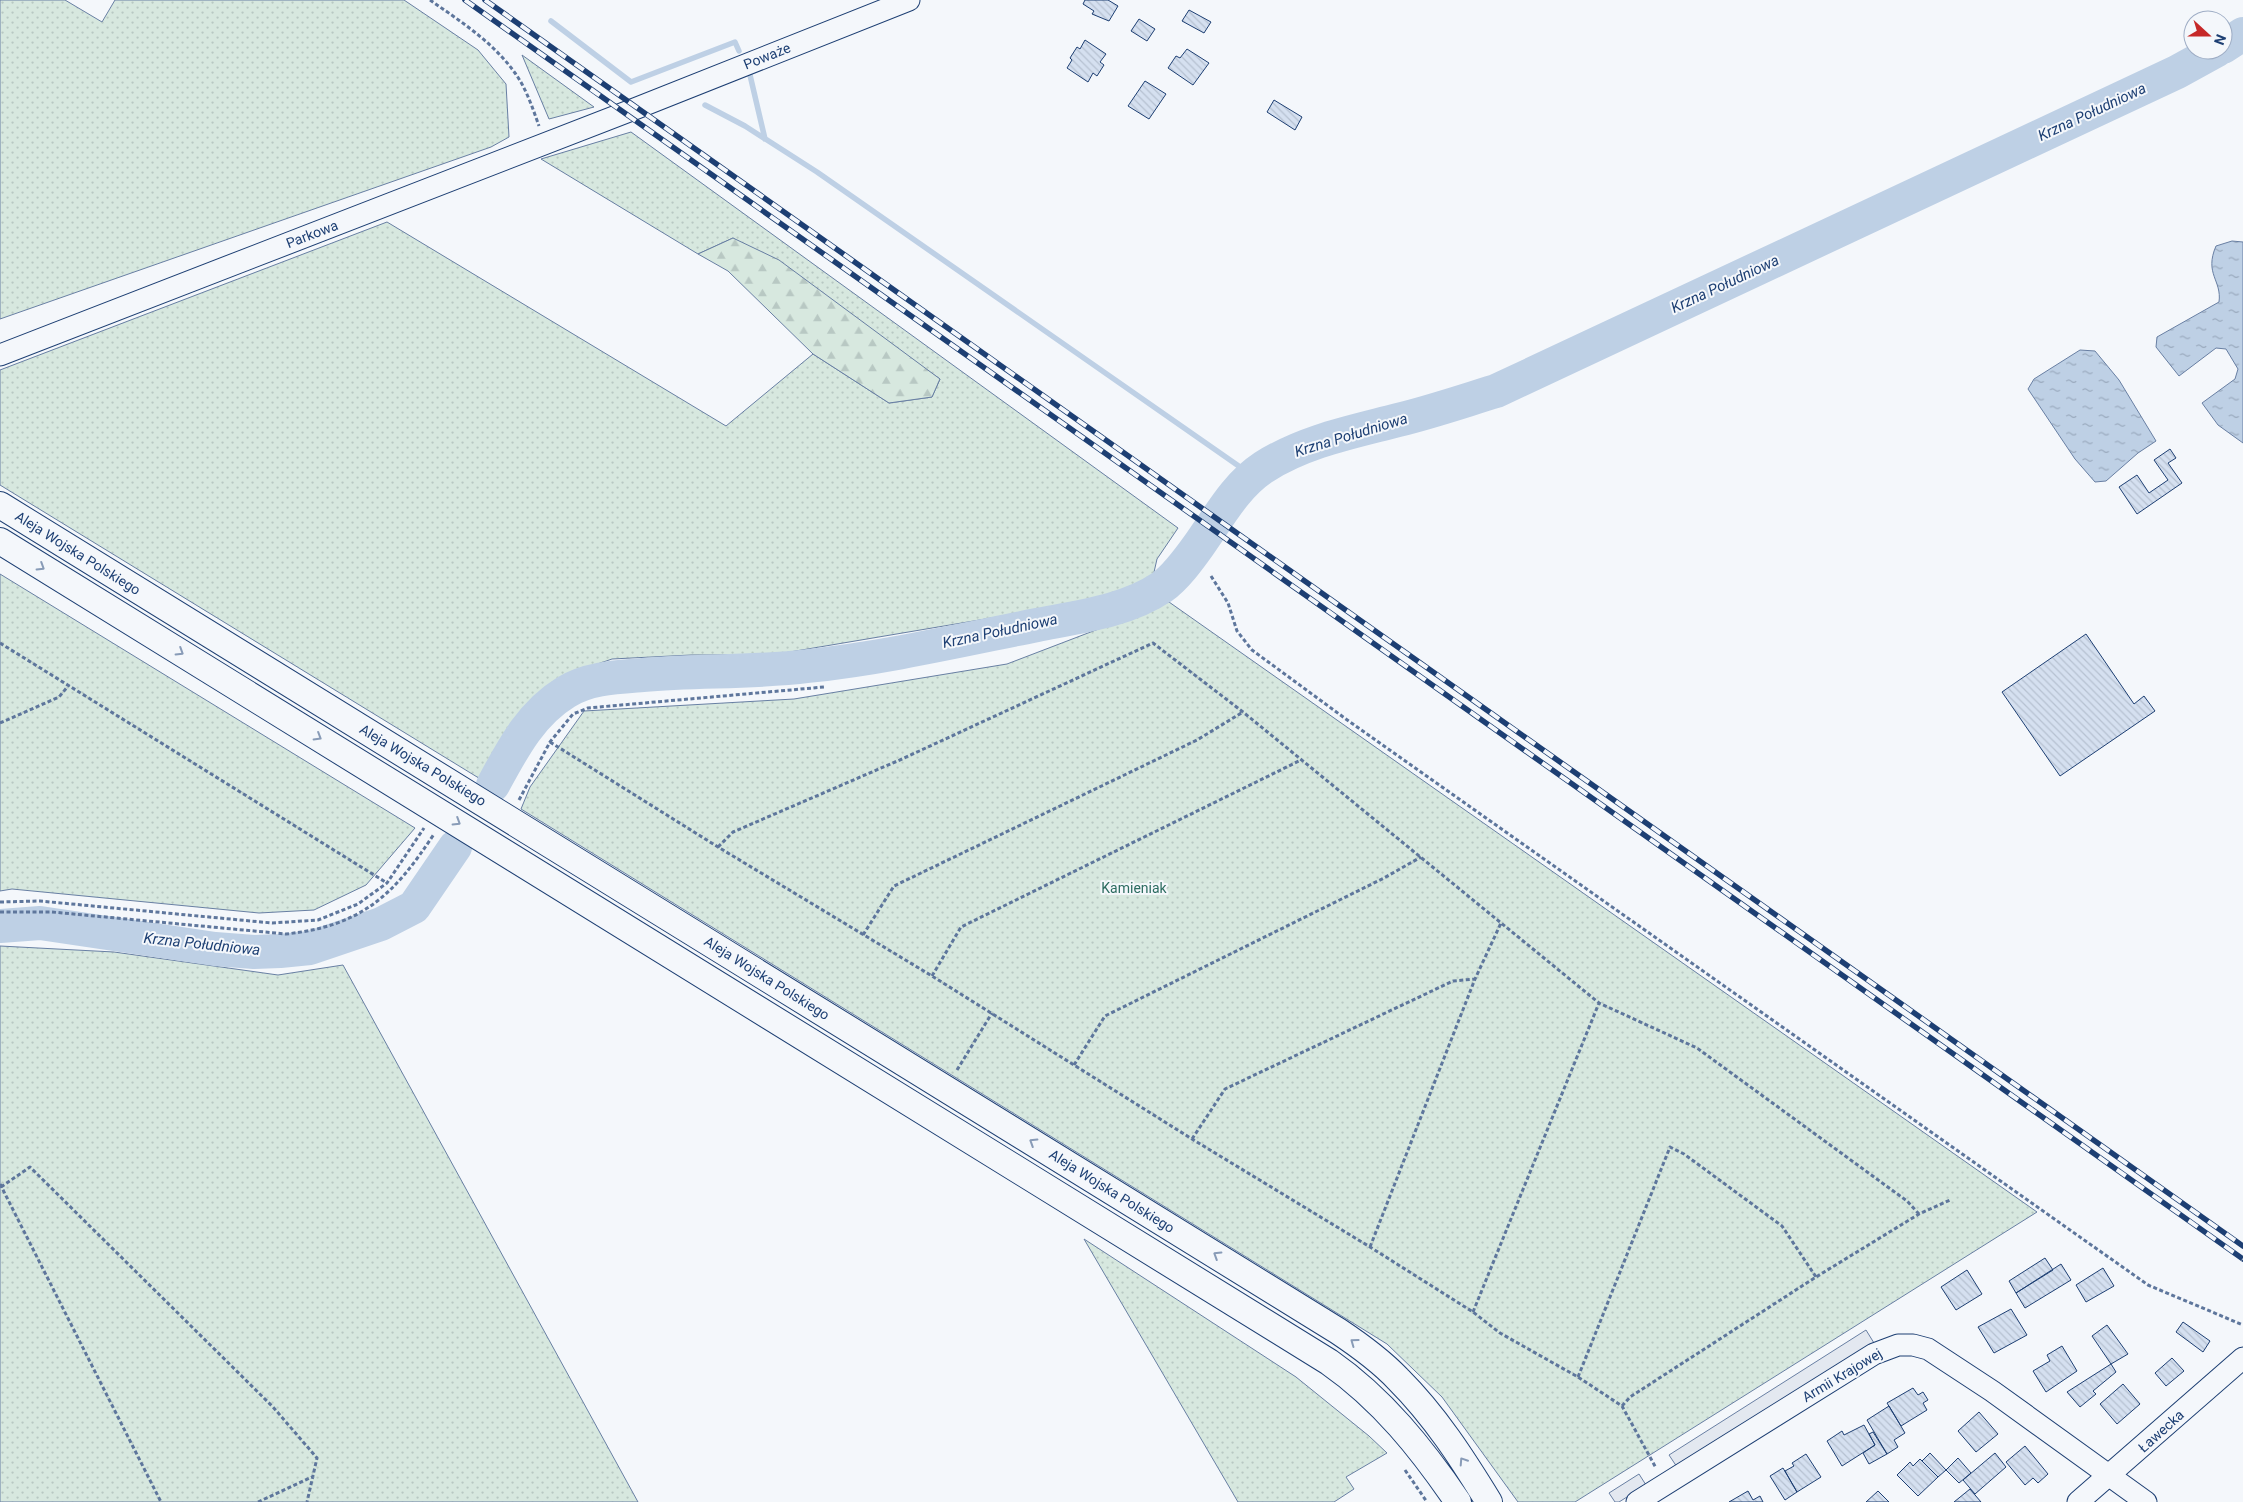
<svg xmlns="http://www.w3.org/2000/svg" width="2243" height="1502" viewBox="0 0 2243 1502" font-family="Roboto,sans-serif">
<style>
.grass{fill:url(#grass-dots);stroke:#687fa3}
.forest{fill:url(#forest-firs);stroke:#687fa3}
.parking{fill:#e3e8f0;stroke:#687fa3}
.water{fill:url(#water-ripples);stroke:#687fa3}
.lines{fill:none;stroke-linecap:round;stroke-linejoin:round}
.stream{stroke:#bed0e5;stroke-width:5.5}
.river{stroke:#bed0e5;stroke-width:34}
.building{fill:url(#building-back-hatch);stroke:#1d3f73}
.minor-casing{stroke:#1d3f73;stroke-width:23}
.major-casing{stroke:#1d3f73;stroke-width:28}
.path{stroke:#5e769c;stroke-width:3;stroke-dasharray:4 2.5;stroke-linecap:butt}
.minor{stroke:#f4f7fb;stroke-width:21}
.major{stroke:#f4f7fb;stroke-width:26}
.rail-casing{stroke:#1d3f73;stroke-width:5.5}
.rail{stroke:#f4f7fb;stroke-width:4;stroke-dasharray:11;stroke-linecap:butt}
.oneway{stroke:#889bb7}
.labels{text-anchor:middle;stroke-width:4;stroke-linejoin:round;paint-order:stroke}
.street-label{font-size:14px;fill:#1d3f73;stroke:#f4f7fb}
.park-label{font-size:14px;fill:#2c6c60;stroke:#f4f7fb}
.water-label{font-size:15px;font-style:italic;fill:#1d3f73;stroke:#f4f7fb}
</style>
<defs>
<pattern id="grass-dots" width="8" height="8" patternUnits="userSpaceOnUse" patternTransform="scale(1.25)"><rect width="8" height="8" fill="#d7e8df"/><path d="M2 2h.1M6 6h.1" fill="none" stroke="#b8c8c3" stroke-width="1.8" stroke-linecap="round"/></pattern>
<pattern id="forest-firs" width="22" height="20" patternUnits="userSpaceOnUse" patternTransform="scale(1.25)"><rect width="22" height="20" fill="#d7e8df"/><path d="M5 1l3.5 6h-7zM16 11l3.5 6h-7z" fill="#b8c8c3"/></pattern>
<pattern id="water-ripples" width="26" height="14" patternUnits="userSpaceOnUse" patternTransform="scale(1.25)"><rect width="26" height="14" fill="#bed0e5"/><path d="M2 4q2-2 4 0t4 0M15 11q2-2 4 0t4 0" fill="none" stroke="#9aaabe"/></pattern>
<pattern id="building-back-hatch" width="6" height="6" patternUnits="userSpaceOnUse" patternTransform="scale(1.25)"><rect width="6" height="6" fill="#d5e0f0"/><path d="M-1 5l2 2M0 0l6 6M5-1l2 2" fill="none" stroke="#b6c1d1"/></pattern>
</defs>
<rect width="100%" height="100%" fill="#f4f7fb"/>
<path class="grass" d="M 0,0 L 65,0 L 102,22 L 115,0 L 404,0 L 478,50 L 506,84 L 509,137 L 491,147 L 0,319 Z
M 522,55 L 594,107 L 549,119 Z
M 631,132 L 1178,528 L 1157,559 L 1152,581 L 1098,600 L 772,655 L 691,655 L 612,659 L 563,676 L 529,703 L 482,780 L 0,485 L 0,370 L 387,222 L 726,426 L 813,354 L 889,403 L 932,397 L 940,379 L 733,238 L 698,254 L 541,159 Z
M 0,574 L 415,828 L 366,885 L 314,910 L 259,913 L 12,889 L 0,891 Z
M 1169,602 L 2037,1212 L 1575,1502 L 1518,1502 L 1442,1397 L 1387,1344 L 521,809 L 530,787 L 584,711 L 794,699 L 1007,664 Z
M 0,946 L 114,952 L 278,975 L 343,965 L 638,1502 L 0,1502 Z
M 1084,1239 L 1296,1377 L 1369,1436 L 1387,1453 L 1346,1477 L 1354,1489 L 1334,1502 L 1238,1502 Z"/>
<path class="forest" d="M 733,238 L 779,260 L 940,379 L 932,397 L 889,403 L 813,354 L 728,271 L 698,254 Z"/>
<path class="parking" d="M 1866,1330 L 1874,1343 L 1677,1467 L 1669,1455 Z
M 1639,1474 L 1646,1485 L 1619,1502 L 1615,1502 L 1609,1493 Z"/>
<path class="water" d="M 2232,241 L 2243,242 L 2243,443 L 2218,425 L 2202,403 L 2235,379 L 2238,369 L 2226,349 L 2216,348 L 2179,376 L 2156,347 L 2157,337 L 2219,302 C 2222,280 2204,274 2216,246 Z
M 2080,350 L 2095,351 L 2119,380 L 2156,441 L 2138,453 L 2106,481 L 2095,482 L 2075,459 L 2028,389 L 2034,379 Z"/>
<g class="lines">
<path class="stream" d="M 551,21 L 631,82 L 735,42 L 739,51
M 750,75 L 765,139
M 705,105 L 745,126 L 817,172 L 1253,476"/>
<path class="river" d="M 2223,47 L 2243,34
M 493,785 C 512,750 530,714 566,692 C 588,678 617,677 643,675 C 697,670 753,673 808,666 C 884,658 962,640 1037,625 C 1078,617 1127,611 1162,587 C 1176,577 1189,559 1199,545 C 1219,517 1235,486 1264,467 C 1305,441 1352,432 1398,420 C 1431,412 1463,401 1496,391 L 2177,72 L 2217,50
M 0,926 L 40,923 L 215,949 L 254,952 L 280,951 L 310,948 L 381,924 L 414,907 L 455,847"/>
</g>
<path class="building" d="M 1085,0 L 1108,0 L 1118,6 L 1109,21 L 1092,14 L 1094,11 L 1083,4 Z
M 1189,10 L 1211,22 L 1204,33 L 1182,21 Z
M 1139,19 L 1155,29 L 1147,41 L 1131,31 Z
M 1085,40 L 1106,54 L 1100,62 L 1104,65 L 1097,76 L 1093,73 L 1088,82 L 1067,68 L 1072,60 L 1070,58 L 1077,47 L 1080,49 Z
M 1187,49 L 1209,63 L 1193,85 L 1168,68 L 1176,56 L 1180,58 Z
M 1145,81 L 1166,94 L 1149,119 L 1128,106 Z
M 1274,100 L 1302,117 L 1295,130 L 1267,112 Z
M 2170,449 L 2176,458 L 2168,463 L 2182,483 L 2137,514 L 2119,487 L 2137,475 L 2149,493 L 2168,480 L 2154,460 Z
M 2086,634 L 2134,704 L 2144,696 L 2155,711 L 2060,776 L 2002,692 Z
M 2045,1258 L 2053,1270 L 2016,1293 L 2009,1281 Z
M 2061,1264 L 2071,1280 L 2025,1308 L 2016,1293 Z
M 2103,1268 L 2114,1286 L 2086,1302 L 2076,1285 Z
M 1967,1270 L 1982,1294 L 1956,1310 L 1941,1287 Z
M 2011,1309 L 2027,1335 L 1994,1353 L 1978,1327 Z
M 2183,1322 L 2210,1341 L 2203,1352 L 2176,1332 Z
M 2107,1325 L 2128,1354 L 2111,1364 L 2092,1336 Z
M 2062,1346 L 2077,1371 L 2046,1392 L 2033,1371 L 2050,1361 L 2047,1355 Z
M 2172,1358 L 2184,1371 L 2166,1386 L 2155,1373 Z
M 2111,1364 L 2116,1372 L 2093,1391 L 2096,1394 L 2080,1407 L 2067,1392 Z
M 2123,1384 L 2140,1404 L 2117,1424 L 2100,1404 Z
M 1913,1388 L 1918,1395 L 1923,1392 L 1928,1400 L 1923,1403 L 1927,1410 L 1901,1426 L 1887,1403 Z
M 1889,1406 L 1905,1433 L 1894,1440 L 1898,1447 L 1887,1454 L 1867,1420 Z
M 1979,1412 L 1998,1434 L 1976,1452 L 1958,1431 Z
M 1864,1425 L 1875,1445 L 1842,1466 L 1827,1441 L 1842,1431 L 1844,1435 Z
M 1873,1432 L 1887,1454 L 1869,1464 L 1863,1453 L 1875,1445 L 1869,1434 Z
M 2025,1446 L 2048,1474 L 2038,1483 L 2033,1478 L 2025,1485 L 2006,1462 Z
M 1930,1453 L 1946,1470 L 1938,1477 L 1922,1461 Z
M 1995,1453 L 2006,1467 L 1975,1494 L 1963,1480 Z
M 1806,1454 L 1821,1477 L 1797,1492 L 1785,1471 L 1794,1466 L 1792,1463 Z
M 1958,1458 L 1971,1473 L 1959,1483 L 1946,1470 Z
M 1920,1459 L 1938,1477 L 1918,1496 L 1897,1475 L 1910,1462 L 1913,1466 Z
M 1783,1468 L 1797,1492 L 1785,1500 L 1770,1476 Z
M 1970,1489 L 1981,1502 L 1954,1502 Z
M 1748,1491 L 1753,1500 L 1760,1496 L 1763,1502 L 1729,1502 Z
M 1878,1491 L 1889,1502 L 1866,1502 Z"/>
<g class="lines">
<g class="minor-casing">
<path id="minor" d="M 0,355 L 637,108 L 909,0
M 1637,1502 L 1874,1354 L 1898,1345 L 1913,1345 L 1928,1349 L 1992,1391 L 2146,1502
M 2078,1502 L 2243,1358"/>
</g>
<g class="major-casing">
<path id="major" d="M 0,505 L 1338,1331 C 1359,1345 1380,1360 1398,1379 C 1435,1416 1462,1458 1489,1502
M 0,541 L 1329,1362 C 1382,1399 1422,1449 1458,1502"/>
</g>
<path class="path" d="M 430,0 C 460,21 493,42 515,73 C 526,88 533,109 539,126
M 1211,576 L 1228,603 L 1237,631 L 1252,650 L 1350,722 L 2148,1285 L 2243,1325
M 0,643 L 387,883
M 0,723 L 59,697 L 69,685
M 550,742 L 718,847 L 932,976 L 1192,1139 L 1370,1247 L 1473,1312 L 1500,1333 L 1578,1377 L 1622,1406 L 1656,1468
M 519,800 L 550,742 L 573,714 L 588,708 L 824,687
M 718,847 L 733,832 L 902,759 L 1153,643 L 1243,712 L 1599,1003 L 1697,1048 L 1907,1201 L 1919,1214
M 0,902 L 40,901 L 272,923 L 318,920 L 358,904 L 387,883 L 424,828
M 0,912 L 52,912 L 286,934 C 362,926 394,895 434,834
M 863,935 L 894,886 L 1197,740 L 1243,712
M 932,976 L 961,927 L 1301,760
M 1074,1065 L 1105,1016 L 1384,878 L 1421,857
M 957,1070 L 992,1013
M 1192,1139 L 1225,1089 L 1453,981 L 1475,979
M 0,1184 L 161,1502
M 1,1187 L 30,1167 L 273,1407 L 317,1458 L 307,1502
M 1370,1247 L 1475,979 L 1501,923
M 1473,1312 L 1599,1003
M 1578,1377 L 1670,1147 L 1684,1154 L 1782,1226 L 1816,1277
M 1622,1406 L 1630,1397 L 1816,1277 L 1919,1214 L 1950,1200
M 1405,1470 L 1427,1502
M 258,1502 L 314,1476"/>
<use href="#minor" class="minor"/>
<use href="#major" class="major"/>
<g class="rail-casing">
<path id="rail" d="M 465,0 L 2243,1259
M 485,0 L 2243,1246"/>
</g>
<use href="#rail" class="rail"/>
</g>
<defs><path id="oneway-chevron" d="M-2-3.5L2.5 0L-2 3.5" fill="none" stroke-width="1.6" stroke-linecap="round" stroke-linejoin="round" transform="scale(1.25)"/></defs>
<g class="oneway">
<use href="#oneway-chevron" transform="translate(41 567) rotate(32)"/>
<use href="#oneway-chevron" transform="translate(180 652) rotate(32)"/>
<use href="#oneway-chevron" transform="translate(318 737) rotate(31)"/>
<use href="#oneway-chevron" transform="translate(457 822) rotate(32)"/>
<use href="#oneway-chevron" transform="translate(1033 1142) rotate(-148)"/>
<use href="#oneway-chevron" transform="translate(1217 1255) rotate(-148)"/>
<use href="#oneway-chevron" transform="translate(1354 1342) rotate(-144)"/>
<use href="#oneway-chevron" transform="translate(1463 1461) rotate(-123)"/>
</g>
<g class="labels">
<g class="street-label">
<text transform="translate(767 56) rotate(-22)" y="5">Poważe</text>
<text transform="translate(312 234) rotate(-21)" y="5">Parkowa</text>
<text transform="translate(78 553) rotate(32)" y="5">Aleja Wojska Polskiego</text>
<text transform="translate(423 765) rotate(31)" y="5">Aleja Wojska Polskiego</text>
<text transform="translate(767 978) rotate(32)" y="5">Aleja Wojska Polskiego</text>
<text transform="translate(1112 1191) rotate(32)" y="5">Aleja Wojska Polskiego</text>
<text transform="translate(1842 1375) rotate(-31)" y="5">Armii Krajowej</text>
<text transform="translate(2161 1431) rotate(-42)" y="5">Ławecka</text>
</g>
<g class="park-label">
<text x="1134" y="893">Kamieniak</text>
</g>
<g class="water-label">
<text transform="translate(2092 112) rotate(-25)" y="5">Krzna Południowa</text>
<text transform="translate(1725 284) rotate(-25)" y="5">Krzna Południowa</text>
<text transform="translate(1351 435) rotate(-17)" y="5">Krzna Południowa</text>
<text transform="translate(1000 631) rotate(-12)" y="5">Krzna Południowa</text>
<text transform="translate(202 944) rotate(6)" y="5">Krzna Południowa</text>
</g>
</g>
<g transform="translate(2208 35) rotate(111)"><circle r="24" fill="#f4f7fb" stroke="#9eadc5"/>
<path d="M0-4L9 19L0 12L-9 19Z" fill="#c62828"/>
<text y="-8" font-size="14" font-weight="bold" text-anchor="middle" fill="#1d3f73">N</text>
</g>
</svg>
